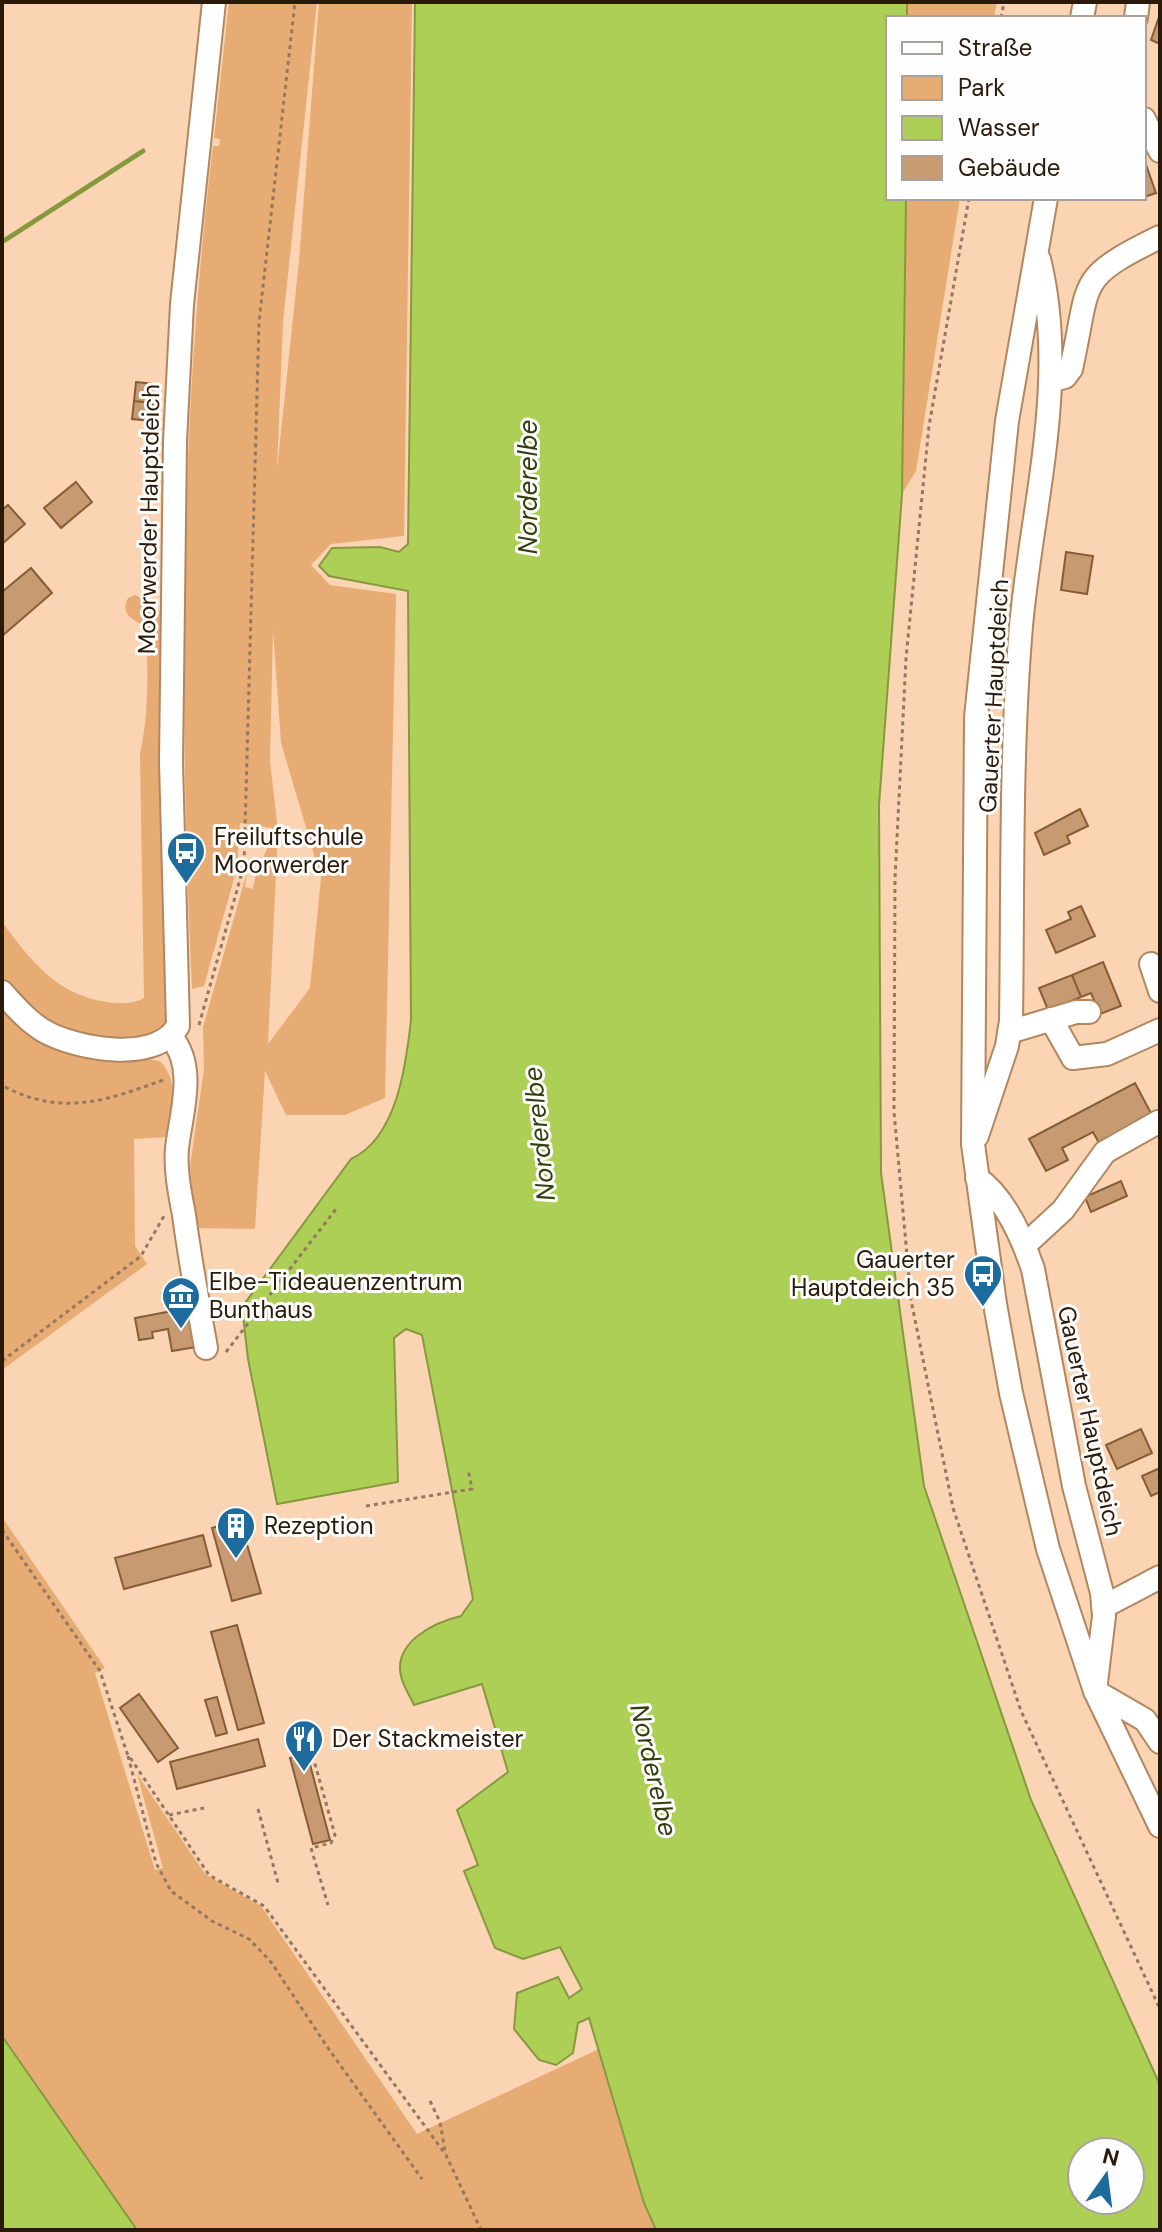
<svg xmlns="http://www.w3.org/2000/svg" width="1162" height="2232" viewBox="0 0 1162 2232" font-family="'DM Sans',sans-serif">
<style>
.green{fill:#e7ab74;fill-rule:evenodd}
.water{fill:#aecf56;stroke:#87993f;stroke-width:2;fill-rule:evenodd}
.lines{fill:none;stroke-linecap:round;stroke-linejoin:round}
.stream{stroke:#87993f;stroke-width:5}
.building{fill:#c79a72;stroke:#865d36;stroke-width:2}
.minor-casing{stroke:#b2865e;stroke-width:26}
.path{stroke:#94785f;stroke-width:3;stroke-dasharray:4 4;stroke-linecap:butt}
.minor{stroke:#fff;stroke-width:22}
.labels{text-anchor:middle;stroke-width:6;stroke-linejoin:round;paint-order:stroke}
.street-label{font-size:24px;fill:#2b1a0a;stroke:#fdfdfd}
.poi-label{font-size:24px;fill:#2b1a0a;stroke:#fdfdfd;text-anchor:start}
.water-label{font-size:26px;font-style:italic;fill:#323e0d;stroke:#fdfdfd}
</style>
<rect width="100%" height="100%" fill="#fbd4b3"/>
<path class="green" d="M 229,2 L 317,2 L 283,322 L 277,470 L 299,261 L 319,2 L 412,2 L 404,536 L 331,544 L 311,565 L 330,585 L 396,594 L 385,1098 L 345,1115 L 286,1115 L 265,1071 L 255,1229 L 195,1228 L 190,1166 L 204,1069 L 203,1027 L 247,872 L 245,887 L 253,889 C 256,865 269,854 272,828 L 240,823 L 237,868 L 204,986 L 192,989 C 179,708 179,425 213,146 L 219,146 L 220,139 L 214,138 ZM 273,629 L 281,743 L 321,878 L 310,988 L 268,1044 L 278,831 L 270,761 Z
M 907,2 L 997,2 L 994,18 L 907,18 Z
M 906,198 L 960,198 L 916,471 L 902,494 Z
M 135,595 L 152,602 L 163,615 L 171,1017 L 161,1029 L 144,1038 L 111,1041 L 52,1026 L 2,979 L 2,922 C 31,961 57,995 107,1002 C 119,1004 134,1004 144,998 L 140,754 C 149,714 148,670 146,627 C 133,620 120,615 128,598 Z
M 2,1003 L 15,1018 L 140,1058 L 160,1061 C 181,1084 172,1109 166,1137 L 134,1139 L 135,1246 L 147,1264 L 2,1370 Z
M 2,1517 L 105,1668 L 95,1673 L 155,1870 L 163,1868 L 137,1774 L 205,1874 L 261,1906 L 417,2134 L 599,2049 L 644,2203 L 656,2230 L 137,2230 L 2,2036 Z"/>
<path class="water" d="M 415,2 L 907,2 L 907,18 L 888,18 L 888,198 L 906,199 L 902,494 L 879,805 L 881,1173 L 924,1486 L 1031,1800 L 1160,2085 L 1160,2230 L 656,2230 L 644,2203 L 589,2018 L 578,2023 L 573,2053 L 556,2065 L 539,2060 L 514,2029 L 517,1993 L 558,1977 L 569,1998 L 582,1989 L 560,1947 L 523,1959 L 495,1948 L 464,1871 L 478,1865 L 457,1810 L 508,1772 L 482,1684 L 414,1705 C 410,1696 403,1686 401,1676 C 393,1642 435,1622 461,1616 L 473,1599 L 422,1335 L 406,1329 L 394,1338 L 398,1482 L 277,1504 L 248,1359 L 242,1307 L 351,1159 C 397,1138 406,1065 411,1020 L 408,591 L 329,576 L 319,566 L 332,548 L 380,547 L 399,552 L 408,544 ZM 1082,2152 L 1130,2152 L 1130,2200 L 1082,2200 Z
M 2,2036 L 137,2230 L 2,2230 Z"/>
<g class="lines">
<path class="stream" d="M 2,242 L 143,151"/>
</g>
<path class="building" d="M 1160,14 L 1160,44 L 1151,40 Z
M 1144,159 L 1156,193 L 1144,197 Z
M 136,382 L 154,384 L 153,403 L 134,401 Z
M 134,401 L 153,403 L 151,421 L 132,419 Z
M 76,482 L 92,502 L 61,528 L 44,508 Z
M 8,505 L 25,524 L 2,544 L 2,510 Z
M 1066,552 L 1093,556 L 1087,594 L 1061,590 Z
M 31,568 L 52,593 L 2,636 L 2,592 Z
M 1080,809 L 1088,826 L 1067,836 L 1070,843 L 1044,855 L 1035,833 Z
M 1081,906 L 1095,936 L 1056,953 L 1046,930 L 1071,919 L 1068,912 Z
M 1103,962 L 1121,1006 L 1100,1014 L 1091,993 L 1081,997 L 1072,975 Z
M 1072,975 L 1081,997 L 1066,1003 L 1068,1009 L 1048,1010 L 1039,988 Z
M 1135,1083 L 1153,1117 L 1100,1145 L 1093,1132 L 1062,1148 L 1068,1160 L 1046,1171 L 1029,1139 Z
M 1121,1181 L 1127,1196 L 1091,1212 L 1085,1197 Z
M 188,1308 L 196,1347 L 172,1351 L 168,1329 L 152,1332 L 153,1338 L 139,1340 L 135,1318 Z
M 1141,1429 L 1152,1453 L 1117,1469 L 1106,1445 Z
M 1160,1468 L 1160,1492 L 1151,1496 L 1142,1476 Z
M 240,1520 L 261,1593 L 232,1601 L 212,1528 Z
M 203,1535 L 211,1566 L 124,1589 L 115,1558 Z
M 237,1625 L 264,1723 L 238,1730 L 211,1632 Z
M 139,1694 L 178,1748 L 158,1762 L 120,1708 Z
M 217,1697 L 227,1733 L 216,1736 L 205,1700 Z
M 258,1739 L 265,1766 L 177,1789 L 170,1762 Z
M 307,1753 L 330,1840 L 313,1844 L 290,1758 Z"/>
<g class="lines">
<g class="minor-casing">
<path id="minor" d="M 1082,18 L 1085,2
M 1136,18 L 1138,2
M 1144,119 L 1160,151
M 1046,198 L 1007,421 L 976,717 L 973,1144 L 995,1304 L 1011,1393 L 1048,1549 L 1095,1691 L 1160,1826
M 1053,380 L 1065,377 L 1071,369 C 1091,280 1074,279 1160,237
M 1151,964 L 1160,991
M 2,992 C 15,1006 27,1021 44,1031 C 76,1049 155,1064 178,1026 L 171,762 L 175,441 L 182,304 L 214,2
M 1051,1019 L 1073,1058 L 1107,1054 L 1160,1030
M 1009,1032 L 1076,1012 L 1089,1012
M 171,1037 C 197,1067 181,1113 177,1148 C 175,1170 180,1194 184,1215 C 190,1260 198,1304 206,1348
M 977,1136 L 1007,1046 L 1011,1021 C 1013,890 1010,757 1021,626 C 1032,504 1069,381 1039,259
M 977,1178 C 1005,1197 1022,1237 1033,1269 L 1074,1486 L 1102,1593 L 1104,1616 L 1095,1691 L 1145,1720 L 1160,1742
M 1025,1245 L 1063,1210 L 1105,1152 L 1158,1122
M 1103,1607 L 1160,1577"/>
</g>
<path class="path" d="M 1001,18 L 1004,2
M 969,198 L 929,426 L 906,658 L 895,878 L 894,1112 L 911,1300 L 953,1508 L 1021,1711 L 1160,2009
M 199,1025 L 244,865 L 259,322 L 295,2
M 5,1087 C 64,1117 108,1100 166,1079
M 226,1352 L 336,1209
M 2,1361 L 141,1256 L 164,1216
M 366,1506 L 472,1489 L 468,1469
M 2,1530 L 100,1671 L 127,1753 L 209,1875 L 264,1906 L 446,2155 L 481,2230
M 304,1725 L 335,1835 L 331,1843 L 311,1848 L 328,1905
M 128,1756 L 156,1863 L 171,1891 L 212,1921 L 249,1939 L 271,1962 L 330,2051 L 422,2179
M 258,1809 L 278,1883
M 169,1815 L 204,1808
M 430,2101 L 440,2122 L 445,2151"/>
<use href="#minor" class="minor"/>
</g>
<defs>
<g id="bus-pin" transform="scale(2)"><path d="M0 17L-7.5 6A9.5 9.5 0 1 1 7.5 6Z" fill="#1e6c9e" stroke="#fdfdfd"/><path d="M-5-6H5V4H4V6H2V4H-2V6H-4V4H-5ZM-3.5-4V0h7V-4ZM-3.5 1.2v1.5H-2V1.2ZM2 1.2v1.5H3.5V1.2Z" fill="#fff"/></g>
<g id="museum-pin" transform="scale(2)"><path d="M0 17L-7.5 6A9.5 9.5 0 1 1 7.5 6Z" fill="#1e6c9e" stroke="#fdfdfd"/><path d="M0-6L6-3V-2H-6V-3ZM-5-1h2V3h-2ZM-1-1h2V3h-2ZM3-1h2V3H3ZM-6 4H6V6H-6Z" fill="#fff"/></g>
<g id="building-pin" transform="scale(2)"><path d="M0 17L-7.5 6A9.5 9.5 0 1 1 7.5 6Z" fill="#1e6c9e" stroke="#fdfdfd"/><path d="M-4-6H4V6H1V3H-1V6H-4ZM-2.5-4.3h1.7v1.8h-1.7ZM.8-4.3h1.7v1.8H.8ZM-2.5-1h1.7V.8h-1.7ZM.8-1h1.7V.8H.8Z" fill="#fff"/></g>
<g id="restaurant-pin" transform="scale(2)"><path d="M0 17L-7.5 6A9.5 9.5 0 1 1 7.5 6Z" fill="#1e6c9e" stroke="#fdfdfd"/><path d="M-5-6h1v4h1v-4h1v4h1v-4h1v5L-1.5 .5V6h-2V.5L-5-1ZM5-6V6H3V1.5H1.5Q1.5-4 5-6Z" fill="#fff"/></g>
</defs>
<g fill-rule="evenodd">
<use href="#bus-pin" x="186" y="851"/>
<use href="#bus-pin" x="983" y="1274"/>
<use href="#museum-pin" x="181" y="1296"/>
<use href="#building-pin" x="236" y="1526"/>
<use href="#restaurant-pin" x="304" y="1739"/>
</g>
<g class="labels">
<g class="street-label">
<text transform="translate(149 519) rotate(-89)" y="8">Moorwerder Hauptdeich</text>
<text transform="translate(994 696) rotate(-87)" y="8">Gauerter Hauptdeich</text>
<text transform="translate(1090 1421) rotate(78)" y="8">Gauerter Hauptdeich</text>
</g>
<g class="poi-label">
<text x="214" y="845">Freiluftschule<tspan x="214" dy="28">Moorwerder</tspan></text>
<text x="955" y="1268" text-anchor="end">Gauerter<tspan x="955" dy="28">Hauptdeich 35</tspan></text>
<text x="209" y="1290">Elbe-Tideauenzentrum<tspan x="209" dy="28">Bunthaus</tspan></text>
<text x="264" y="1534">Rezeption</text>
<text x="332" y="1747">Der Stackmeister</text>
</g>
<g class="water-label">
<text transform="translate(528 487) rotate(-90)" y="9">Norderelbe</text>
<text transform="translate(539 1134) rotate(-96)" y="9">Norderelbe</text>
<text transform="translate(654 1770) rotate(77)" y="9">Norderelbe</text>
</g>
</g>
<rect width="1162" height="2232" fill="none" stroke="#2b1a0a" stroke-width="8"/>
<rect x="886" y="16" width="260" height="184" fill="#fdfdfd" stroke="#a9a29c" stroke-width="2"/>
<rect x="902" y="42" width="40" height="12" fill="#ffffff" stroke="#a9a29c" stroke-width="2"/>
<text x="958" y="56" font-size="24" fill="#2b1a0a">Straße</text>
<rect x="902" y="76" width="40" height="24" fill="#e7ab74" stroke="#a9a29c" stroke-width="2"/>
<text x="958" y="96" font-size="24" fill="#2b1a0a">Park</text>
<rect x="902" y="116" width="40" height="24" fill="#aecf56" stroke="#a9a29c" stroke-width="2"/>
<text x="958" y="136" font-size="24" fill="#2b1a0a">Wasser</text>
<rect x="902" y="156" width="40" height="24" fill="#c79a72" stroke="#a9a29c" stroke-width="2"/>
<text x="958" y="176" font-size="24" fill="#2b1a0a">Gebäude</text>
<g transform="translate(1106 2176) rotate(14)"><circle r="38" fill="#fdfdfd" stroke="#a9a29c" stroke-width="2"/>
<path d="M0-6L14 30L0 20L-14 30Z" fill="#1e6c9e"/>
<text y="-12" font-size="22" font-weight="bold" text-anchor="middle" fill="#2b1a0a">N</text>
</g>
</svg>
